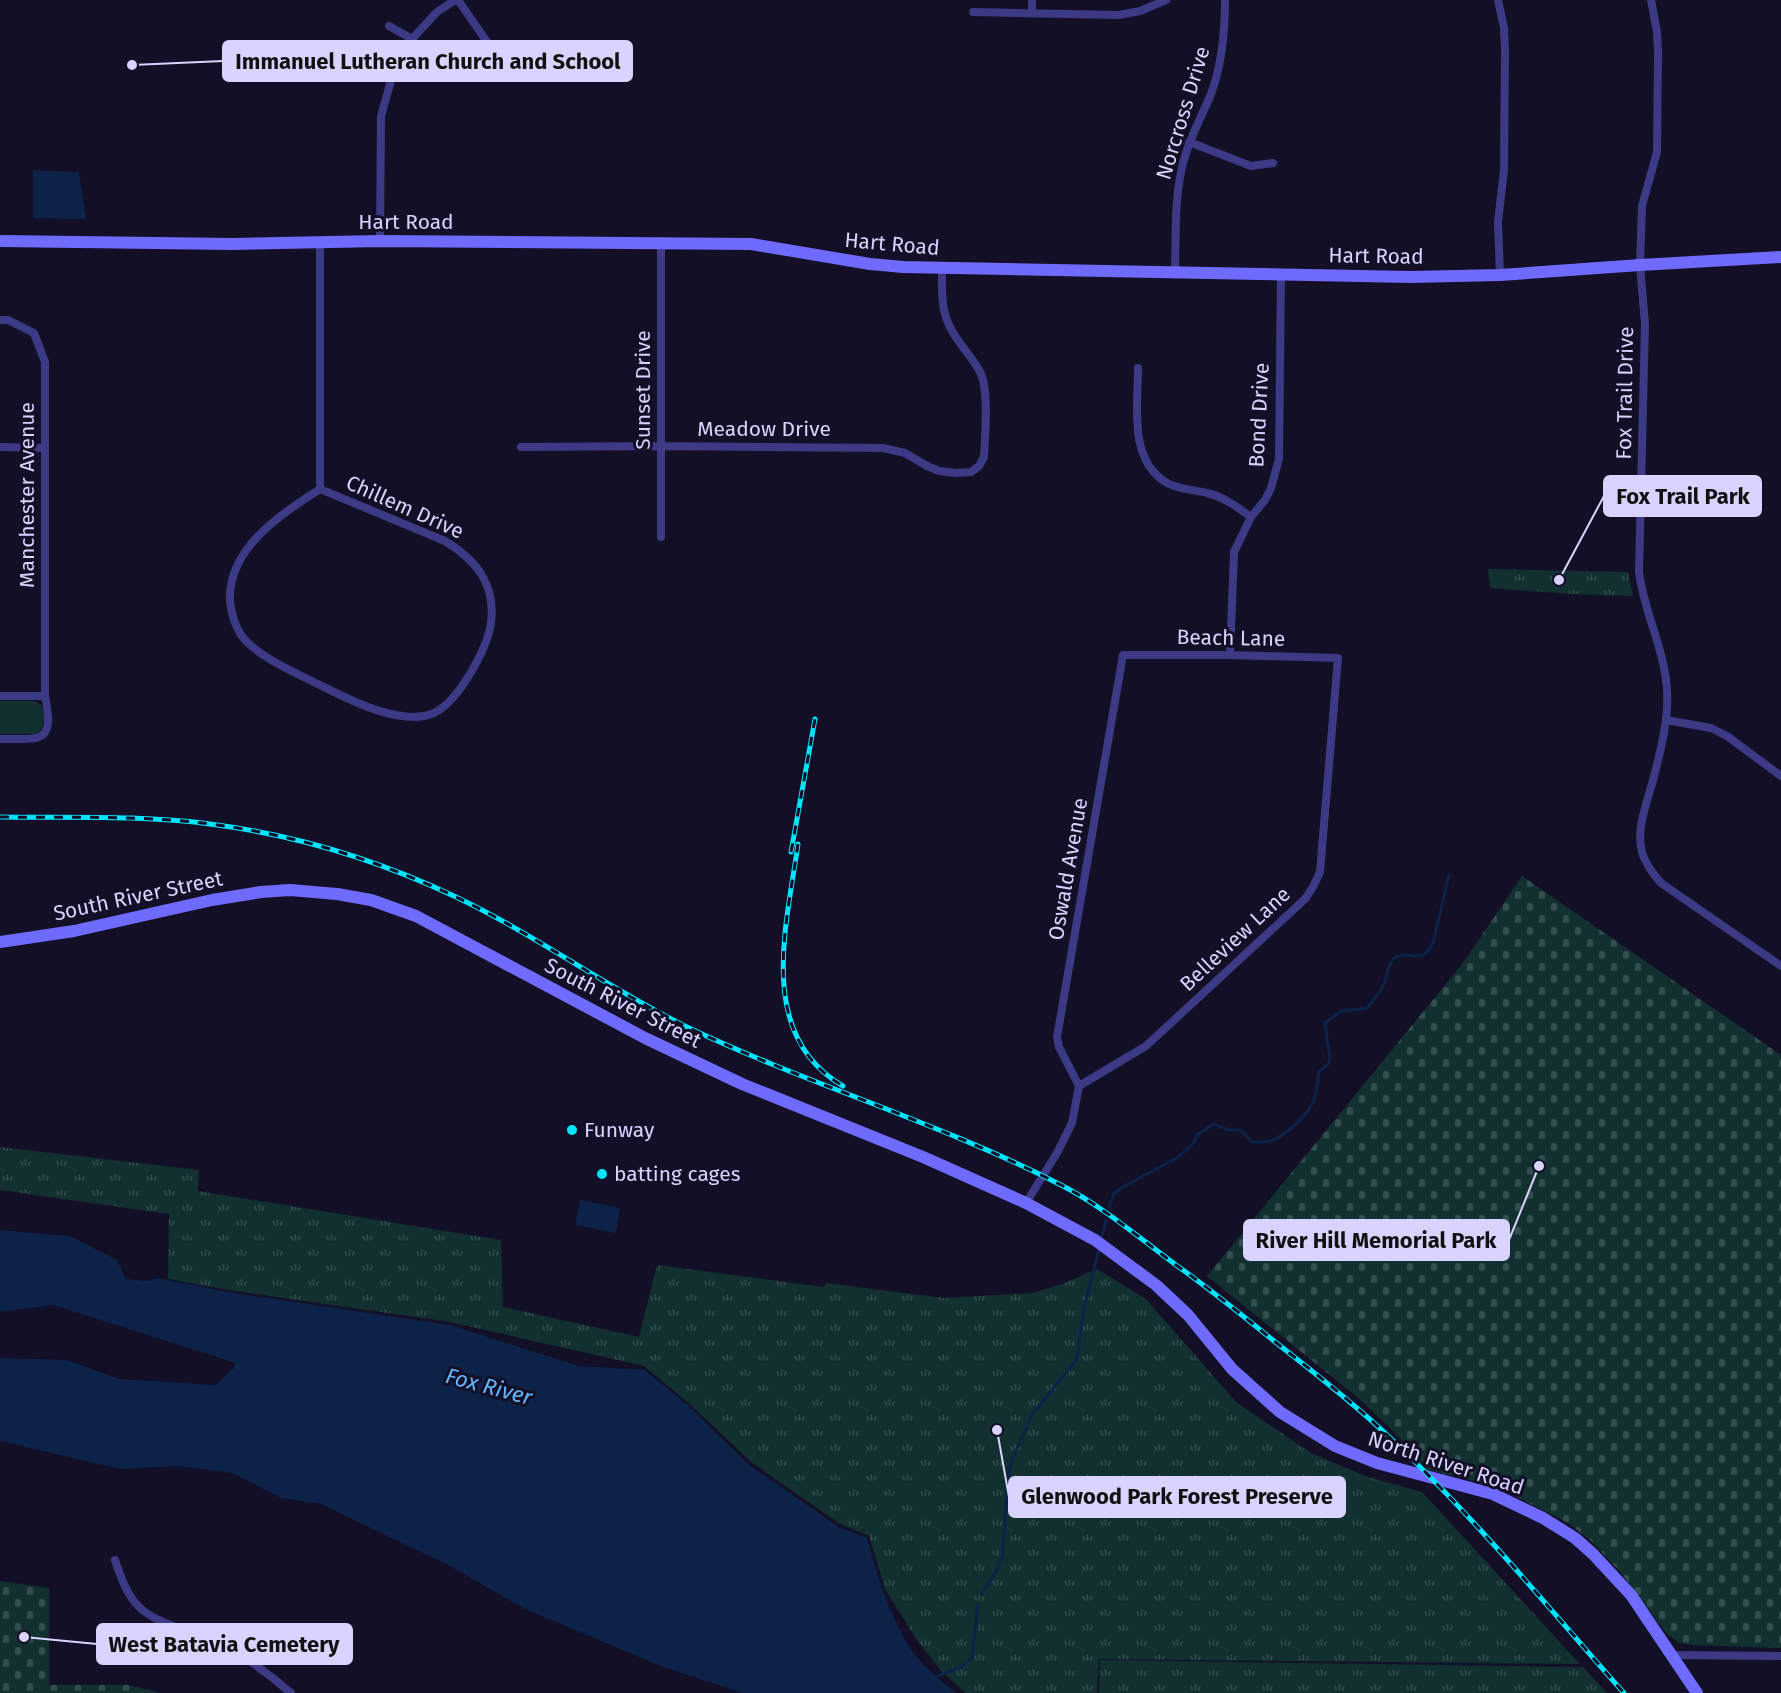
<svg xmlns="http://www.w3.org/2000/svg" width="1781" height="1693" viewBox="0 0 1781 1693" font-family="'Fira Sans',sans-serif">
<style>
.grass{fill:#12302f}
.cemetery{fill:url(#cemetery-stones)}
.park{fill:url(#park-tufts)}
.water{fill:#0c2248}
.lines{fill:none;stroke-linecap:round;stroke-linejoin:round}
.stream{stroke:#0c2248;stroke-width:3}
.street{stroke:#3d3a85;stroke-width:8}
.secondary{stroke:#6f6bff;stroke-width:12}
.rail-casing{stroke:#00e5ff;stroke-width:5}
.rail{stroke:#130f26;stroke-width:3;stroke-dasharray:9;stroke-linecap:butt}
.poi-dot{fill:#00e5ff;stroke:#130f26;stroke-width:2}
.labels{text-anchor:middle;stroke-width:6;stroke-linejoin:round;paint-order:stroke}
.street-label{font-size:21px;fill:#d9d4ff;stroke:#130f26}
.poi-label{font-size:21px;fill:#d9d4ff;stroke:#130f26;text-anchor:start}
.water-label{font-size:22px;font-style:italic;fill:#62b6ff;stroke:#130f26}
.leader{fill:none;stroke:#d9d4ff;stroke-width:2}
.callout-dot{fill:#d9d4ff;stroke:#130f26;stroke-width:2}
.callout{fill:#d9d4ff;stroke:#d9d4ff;stroke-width:2}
.callout-label{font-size:22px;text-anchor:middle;font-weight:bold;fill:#111}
</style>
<defs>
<pattern id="cemetery-stones" width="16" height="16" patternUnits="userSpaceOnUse" patternTransform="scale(1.5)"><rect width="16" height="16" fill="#12302f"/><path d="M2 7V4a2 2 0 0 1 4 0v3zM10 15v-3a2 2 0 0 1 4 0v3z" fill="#344d4e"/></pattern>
<pattern id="park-tufts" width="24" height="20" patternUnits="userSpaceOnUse" patternTransform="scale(1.5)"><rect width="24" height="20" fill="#12302f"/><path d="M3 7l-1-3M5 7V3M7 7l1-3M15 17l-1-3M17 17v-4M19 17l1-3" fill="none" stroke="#344d4e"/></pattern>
</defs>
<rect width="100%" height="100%" fill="#130f26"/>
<path class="grass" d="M 0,701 L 34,701 L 40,704 C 45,711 45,723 40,731 L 33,734 L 0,734 Z"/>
<path class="cemetery" d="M 1522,876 L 1781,1055 L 1781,1648 L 1694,1645 L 1679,1643 L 1667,1634 L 1622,1574 L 1591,1541 L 1568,1523 L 1509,1493 L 1473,1481 L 1428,1470 L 1394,1432 L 1357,1397 L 1207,1276 L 1463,963 Z
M 0,1581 L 49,1588 L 49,1685 L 128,1685 L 160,1693 L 0,1693 Z"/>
<path class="park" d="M 1488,569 L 1628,572 L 1633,596 L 1571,594 L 1490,588 Z
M 0,1147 L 199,1170 L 198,1191 L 501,1240 L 503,1307 L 639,1337 L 657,1265 L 824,1287 L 826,1283 L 945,1298 L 1032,1293 L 1062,1284 L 1097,1269 L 1146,1299 L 1236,1402 L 1311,1453 L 1368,1477 L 1422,1492 L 1580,1664 L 1099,1659 L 1097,1693 L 966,1693 L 941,1671 L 917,1640 L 885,1589 L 869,1536 L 840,1524 L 751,1462 L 692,1406 L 644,1366 L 450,1322 L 234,1291 L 168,1279 L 169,1214 L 0,1190 Z
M 1100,1660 L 1583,1667 L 1607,1693 L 1099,1693 Z"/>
<path class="water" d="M 33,170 L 79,172 L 86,219 L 33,218 Z
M 580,1200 L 620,1208 L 616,1233 L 575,1225 Z
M 0,1230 L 70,1236 L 117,1260 L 126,1279 L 146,1281 L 158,1278 L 233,1293 L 450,1325 L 579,1366 L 645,1370 L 690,1407 L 749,1465 L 839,1527 L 867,1538 C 877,1573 888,1612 907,1643 C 919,1663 938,1679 956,1693 L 743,1693 L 663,1667 L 525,1609 L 450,1566 L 321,1504 L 281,1498 L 232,1473 L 178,1466 L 120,1469 L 0,1441 L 0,1358 L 67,1360 L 119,1379 L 215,1385 L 234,1368 L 236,1363 L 53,1305 L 0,1312 Z"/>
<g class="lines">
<path class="stream" d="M 1109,1208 L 1114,1194 L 1121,1188 L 1177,1158 L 1192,1145 L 1198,1134 L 1214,1124 L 1228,1130 L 1240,1130 L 1252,1142 C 1258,1142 1264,1142 1270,1141 C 1286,1136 1309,1115 1314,1099 C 1317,1091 1318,1081 1319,1072 L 1328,1064 L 1330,1059 L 1325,1023 L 1341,1011 L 1367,1008 C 1373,1000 1380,993 1384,984 C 1387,976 1388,962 1396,957 C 1410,949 1421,967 1433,943 L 1449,875
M 1101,1239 L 1106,1221
M 981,1595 L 997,1570 L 1002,1556 L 1009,1472 L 1012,1460 L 1032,1415 L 1077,1359 L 1084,1308 L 1099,1249
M 935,1677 L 962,1667 L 972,1658 L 978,1605"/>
<path class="street" d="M 458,0 L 501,62
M 1498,0 L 1504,28 L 1505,50 L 1504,170 L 1498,222 L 1500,275
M 1651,0 L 1657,32 L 1658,51 L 1657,152 L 1642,206 L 1640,265 L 1645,324 L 1639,572 C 1644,612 1664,648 1667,689 C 1669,721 1660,753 1652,784 C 1646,805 1636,830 1642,852 C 1645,864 1653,874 1661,883 L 1781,966
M 973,12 L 1119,15 L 1140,11 L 1166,0
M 1032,14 L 1032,0
M 389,26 L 412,39
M 1189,142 L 1251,166 L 1273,163
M 380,241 L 381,116 L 394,70 L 412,39 L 437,12 L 455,0
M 1175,273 C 1176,236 1174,199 1183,163 C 1189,140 1199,121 1209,99 C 1222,68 1225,34 1225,0
M 0,320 L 8,320 L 34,333 L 45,362 L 45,696 C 55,744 41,739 0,739
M 1138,368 C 1138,405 1128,460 1167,483 C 1178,489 1194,490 1207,493 C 1224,497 1237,507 1251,517
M 0,447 L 44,448
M 521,447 L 661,446 L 883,448 L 905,453 L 927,466 L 939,471 L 955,473 L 971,472 L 979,466 L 984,457 C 985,438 989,391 981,374 C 976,363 967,353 960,343 C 940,317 942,300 942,268
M 320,489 C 280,515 228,548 230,601 C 231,612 235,625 241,635 C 257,657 298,674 322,686 C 350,700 402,727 434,713 C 459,701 487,649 491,623 C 496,584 476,560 445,541 L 320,489 L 320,242
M 661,537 L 661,243
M 1123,655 L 1230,655 L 1338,658 L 1320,872 L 1313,887 L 1305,899 L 1146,1046 L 1079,1086 L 1059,1047 L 1057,1037 Z
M 1230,655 L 1234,552 L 1251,517 L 1265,500 L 1271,488 L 1279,459 L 1281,273
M 0,696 L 45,696
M 1666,720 L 1711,728 L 1727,736 L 1781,776
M 1026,1203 L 1057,1153 L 1072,1123 L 1079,1086
M 115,1560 C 130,1605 139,1615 185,1630 C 195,1634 206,1636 215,1641 C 242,1654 269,1674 291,1693
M 1670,1655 L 1781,1656"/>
<path class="secondary" d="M 0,241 L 233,244 L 380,241 L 751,244 L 870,264 L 903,267 L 1411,277 L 1500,275 L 1640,265 L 1781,257
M 0,942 L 74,931 L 212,900 L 261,892 L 290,890 L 337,894 L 371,900 L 416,916 L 645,1038 L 742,1084 L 923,1157 L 1026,1203 L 1095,1240 L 1156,1285 L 1188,1315 L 1232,1369 L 1280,1412 L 1335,1446 L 1377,1463 L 1493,1494 L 1543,1518 L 1575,1538 L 1593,1554 L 1631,1595 L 1697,1693"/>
<g class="rail-casing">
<path id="rail" d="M 0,817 C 70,818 141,815 210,824 C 296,835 378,860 456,897 C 536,935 609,989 689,1028 C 810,1085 940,1123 1059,1184 C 1101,1205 1138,1237 1176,1265 C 1210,1289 1242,1315 1274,1341 C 1312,1371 1350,1400 1385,1433 C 1471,1513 1546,1605 1624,1693
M 798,844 C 787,924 755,1035 843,1086
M 791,852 L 815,719"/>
</g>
<use href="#rail" class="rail"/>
</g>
<g class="poi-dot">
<circle cx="572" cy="1130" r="6"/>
<circle cx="602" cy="1174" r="6"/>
</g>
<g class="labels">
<g class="street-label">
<text transform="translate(1183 113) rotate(-73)" y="7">Norcross Drive</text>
<text x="406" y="229">Hart Road</text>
<text transform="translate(892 244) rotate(5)" y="7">Hart Road</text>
<text transform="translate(1376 256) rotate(1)" y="7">Hart Road</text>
<text transform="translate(643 390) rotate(-90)" y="7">Sunset Drive</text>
<text transform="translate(1625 393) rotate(-89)" y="7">Fox Trail Drive</text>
<text transform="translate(1259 415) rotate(-87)" y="7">Bond Drive</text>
<text x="764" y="436">Meadow Drive</text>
<text transform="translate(27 495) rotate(-90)" y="7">Manchester Avenue</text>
<text transform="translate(405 507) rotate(24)" y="7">Chillem Drive</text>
<text transform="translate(1231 638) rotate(1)" y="7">Beach Lane</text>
<text transform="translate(1068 869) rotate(-80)" y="7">Oswald Avenue</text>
<text transform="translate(138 896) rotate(-12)" y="7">South River Street</text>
<text transform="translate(1235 939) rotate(-43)" y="7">Belleview Lane</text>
<text transform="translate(623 1003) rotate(27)" y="7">South River Street</text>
<text transform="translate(1446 1463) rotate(18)" y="7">North River Road</text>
</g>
<g class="poi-label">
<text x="584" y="1137">Funway</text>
<text x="614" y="1181">batting cages</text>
</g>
<g class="water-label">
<text transform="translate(489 1386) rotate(15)" y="8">Fox River</text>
</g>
</g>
<path class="leader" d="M132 65L223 61M1559 580L1604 496M1539 1166L1509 1240M997 1430L1009 1497M24 1637L97 1644"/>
<g class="callout-dot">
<circle cx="132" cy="65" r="6"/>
<circle cx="1559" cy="580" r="6"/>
<circle cx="1539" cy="1166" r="6"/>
<circle cx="997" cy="1430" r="6"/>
<circle cx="24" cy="1637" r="6"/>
</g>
<g class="callout">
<rect x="223" y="41" width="409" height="40" rx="6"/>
<rect x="1604" y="476" width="157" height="40" rx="6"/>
<rect x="1244" y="1220" width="265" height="40" rx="6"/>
<rect x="1009" y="1477" width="336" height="40" rx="6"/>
<rect x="97" y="1624" width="255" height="40" rx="6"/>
</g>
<g class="callout-label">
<text x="428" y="69">Immanuel Lutheran Church and School</text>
<text x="1683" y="504">Fox Trail Park</text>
<text x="1376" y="1248">River Hill Memorial Park</text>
<text x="1177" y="1504">Glenwood Park Forest Preserve</text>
<text x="224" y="1652">West Batavia Cemetery</text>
</g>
</svg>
